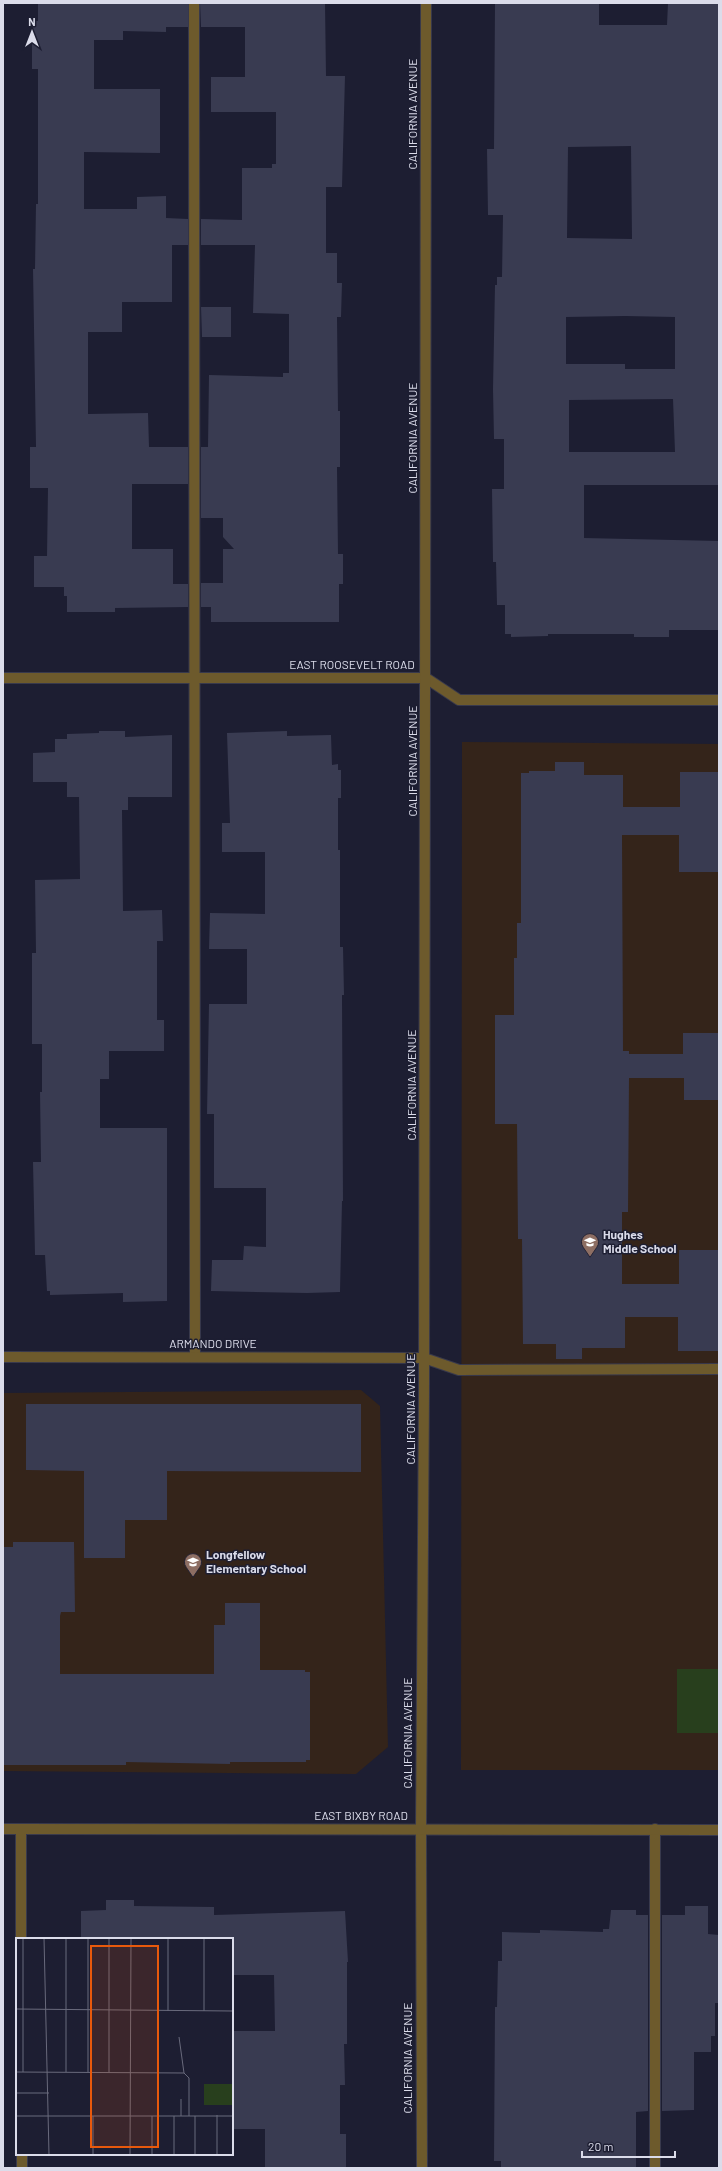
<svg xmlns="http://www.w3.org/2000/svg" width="722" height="2171" viewBox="0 0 722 2171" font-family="Barlow,sans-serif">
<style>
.education{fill:#34241a}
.green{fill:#283f1d}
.building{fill:#393b51;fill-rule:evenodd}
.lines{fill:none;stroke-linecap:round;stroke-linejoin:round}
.service-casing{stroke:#38394c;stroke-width:12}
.minor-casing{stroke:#38394c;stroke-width:12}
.tertiary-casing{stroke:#38394c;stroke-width:12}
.service{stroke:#6d5a2c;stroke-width:10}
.minor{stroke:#6d5a2c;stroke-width:10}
.tertiary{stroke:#6d5a2c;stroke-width:10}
.labels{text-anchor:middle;stroke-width:3;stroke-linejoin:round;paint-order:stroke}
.street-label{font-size:12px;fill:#dbdcea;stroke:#1d1e32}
.poi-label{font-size:12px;font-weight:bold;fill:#dbdcea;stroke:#1d1e32;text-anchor:start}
.inset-road{fill:none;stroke:#696a7c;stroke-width:1}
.view{fill:#e8590c;fill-opacity:0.15;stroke:#e8590c;stroke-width:2}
.inset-edge{fill:none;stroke:#dbdcea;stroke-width:2}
</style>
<rect width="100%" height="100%" fill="#1d1e32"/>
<path class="education" d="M 462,742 L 719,744 L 719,1770 L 461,1770 Z
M 361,1390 L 380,1406 L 388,1747 L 356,1774 L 3,1771 L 3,1393 Z"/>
<path class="green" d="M 677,1669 L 719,1669 L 719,1733 L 677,1733 Z"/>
<path class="building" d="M 38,3 L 188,3 L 188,27 L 166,27 L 166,32 L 123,31 L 123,40 L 94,40 L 94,89 L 160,89 L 160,153 L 84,152 L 84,209 L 137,209 L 137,197 L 166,196 L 166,218 L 188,219 L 188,245 L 172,245 L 172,302 L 122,302 L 122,332 L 88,332 L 88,414 L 148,413 L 149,447 L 188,447 L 188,484 L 132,484 L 132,549 L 173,549 L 173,584 L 188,584 L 188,607 L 115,608 L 115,612 L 67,612 L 67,596 L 64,596 L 64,587 L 34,587 L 34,556 L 47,556 L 48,488 L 30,488 L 30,447 L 36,447 L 33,269 L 35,269 L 36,204 L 38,204 L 38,69 L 32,69 L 32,21 L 38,21 Z
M 200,3 L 325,3 L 326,76 L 345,76 L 342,187 L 326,187 L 326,253 L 337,253 L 337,283 L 342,283 L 341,317 L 337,317 L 338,411 L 340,411 L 340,467 L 337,467 L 338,554 L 343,554 L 343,584 L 339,584 L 339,622 L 211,622 L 211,607 L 201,607 L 201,583 L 223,583 L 223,549 L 234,549 L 223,537 L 223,518 L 201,518 L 201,447 L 208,447 L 209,375 L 283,377 L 283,373 L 289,373 L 289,314 L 253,313 L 255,245 L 201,245 L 201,219 L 242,220 L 242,168 L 272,168 L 272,164 L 276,164 L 276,112 L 211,112 L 211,77 L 245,77 L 245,27 L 201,27 Z
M 495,3 L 599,3 L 599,25 L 667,25 L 668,3 L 719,3 L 719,485 L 584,485 L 584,538 L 719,541 L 719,630 L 669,630 L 669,637 L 634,637 L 634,634 L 548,634 L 548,636 L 511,637 L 511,634 L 505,634 L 505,605 L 497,605 L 496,562 L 493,562 L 492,489 L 504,489 L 504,439 L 494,439 L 493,389 L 495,285 L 497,285 L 497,277 L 502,277 L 503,215 L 488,215 L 487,149 L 494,149 ZM 631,146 L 632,239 L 567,238 L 568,147 ZM 625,316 L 675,317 L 675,369 L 625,369 L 625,364 L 566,364 L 566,317 ZM 673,399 L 675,452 L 569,452 L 569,400 Z
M 201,307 L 231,307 L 231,337 L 202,337 Z
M 99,731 L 125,731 L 125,737 L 172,735 L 172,797 L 128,797 L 128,810 L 122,810 L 123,911 L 162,910 L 163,941 L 157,941 L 157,1020 L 164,1020 L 164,1051 L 109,1051 L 109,1079 L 100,1079 L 100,1128 L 167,1128 L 167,1301 L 123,1302 L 123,1293 L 50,1295 L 50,1291 L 47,1291 L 45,1255 L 35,1255 L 33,1162 L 41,1162 L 40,1092 L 42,1092 L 42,1044 L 32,1044 L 32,953 L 36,953 L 35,880 L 80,879 L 79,797 L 67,797 L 67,782 L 33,782 L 33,753 L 55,752 L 55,739 L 67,739 L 67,734 L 99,733 Z
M 287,731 L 287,736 L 331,735 L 332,765 L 338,764 L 338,770 L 341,770 L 341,798 L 338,798 L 338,850 L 340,850 L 340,947 L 343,947 L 344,995 L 342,995 L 343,1201 L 342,1201 L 340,1292 L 307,1293 L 211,1291 L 212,1260 L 243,1260 L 244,1246 L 266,1247 L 266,1188 L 214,1188 L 214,1114 L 207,1114 L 209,1004 L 247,1004 L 247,949 L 209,949 L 210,913 L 265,914 L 265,852 L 222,852 L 222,823 L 230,823 L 227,733 Z
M 555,762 L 584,762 L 584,775 L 623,775 L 623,807 L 680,807 L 680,772 L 719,772 L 719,872 L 679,872 L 679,835 L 622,835 L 623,1051 L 629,1051 L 629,1054 L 683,1054 L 683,1033 L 719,1033 L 719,1100 L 684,1100 L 684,1078 L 629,1078 L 628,1212 L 622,1212 L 622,1284 L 679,1284 L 679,1250 L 719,1250 L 719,1351 L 678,1351 L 678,1317 L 625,1317 L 625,1348 L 582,1348 L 582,1359 L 556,1359 L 556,1344 L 523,1344 L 522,1239 L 518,1239 L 517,1124 L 495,1124 L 495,1015 L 514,1015 L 514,958 L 517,958 L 517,923 L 521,923 L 521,773 L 529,773 L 529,771 L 555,771 Z
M 26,1404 L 361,1404 L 361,1472 L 167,1471 L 167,1520 L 125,1520 L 125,1558 L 84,1558 L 84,1471 L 26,1470 Z
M 13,1542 L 74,1542 L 75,1612 L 61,1612 L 60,1616 L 60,1674 L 214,1674 L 214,1625 L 225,1625 L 225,1603 L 260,1603 L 260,1670 L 305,1670 L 305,1672 L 310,1672 L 310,1760 L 306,1760 L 306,1762 L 230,1762 L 230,1764 L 126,1762 L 126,1765 L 3,1765 L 3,1547 L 13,1547 Z
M 106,1900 L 134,1900 L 134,1906 L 214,1907 L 214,1915 L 345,1911 L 348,1962 L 347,1962 L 347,2044 L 344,2044 L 345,2085 L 340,2085 L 340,2134 L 346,2134 L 346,2168 L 265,2168 L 265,2129 L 232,2129 L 232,2031 L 275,2031 L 274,1975 L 232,1975 L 232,1939 L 81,1939 L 81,1911 L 106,1910 Z
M 685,1906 L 708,1906 L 708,1934 L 719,1935 L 719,2003 L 715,2003 L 715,2036 L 711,2036 L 711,2052 L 694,2052 L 694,2110 L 662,2111 L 662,1915 L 685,1915 Z
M 611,1910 L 636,1910 L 636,1915 L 648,1915 L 648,2111 L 636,2112 L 636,2168 L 501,2168 L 501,2161 L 494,2161 L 495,2007 L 497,2007 L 498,1961 L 502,1961 L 502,1932 L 540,1933 L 540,1930 L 603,1932 L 603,1929 L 609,1929 Z"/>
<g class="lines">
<g class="service-casing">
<path id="service" d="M 194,3 L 195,1357
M 424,1358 L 459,1370 L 719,1369
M 655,2168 L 655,1829"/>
</g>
<g class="minor-casing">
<path id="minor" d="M 3,678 L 426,678 L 459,700 L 719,700
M 3,1357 L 424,1358
M 21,1829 L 21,1939
M 421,1829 L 422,2168
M 22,2154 L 22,2168"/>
</g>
<g class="tertiary-casing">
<path id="tertiary" d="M 3,1829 L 719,1830
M 421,1829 L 424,1392 L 426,3"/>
</g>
<use href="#service" class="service"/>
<use href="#minor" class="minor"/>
<use href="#tertiary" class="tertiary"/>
</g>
<defs>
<g id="school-pin" transform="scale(0.9)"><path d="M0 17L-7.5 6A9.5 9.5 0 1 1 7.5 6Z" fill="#8d6e63" stroke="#1d1e32"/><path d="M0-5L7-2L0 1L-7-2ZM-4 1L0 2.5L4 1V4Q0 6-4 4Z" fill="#fff"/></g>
</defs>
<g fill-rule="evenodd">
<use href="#school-pin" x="590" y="1242"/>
<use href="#school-pin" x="193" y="1562"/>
</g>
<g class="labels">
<g class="street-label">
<text transform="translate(413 114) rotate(-90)" y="4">CALIFORNIA AVENUE</text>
<text transform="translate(413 438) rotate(-90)" y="4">CALIFORNIA AVENUE</text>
<text x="352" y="669">EAST ROOSEVELT ROAD</text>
<text transform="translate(413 761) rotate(-90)" y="4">CALIFORNIA AVENUE</text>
<text transform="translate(412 1085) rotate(-90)" y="4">CALIFORNIA AVENUE</text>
<text x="213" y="1348">ARMANDO DRIVE</text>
<text transform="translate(411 1409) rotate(-90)" y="4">CALIFORNIA AVENUE</text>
<text transform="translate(408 1733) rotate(-90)" y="4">CALIFORNIA AVENUE</text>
<text x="361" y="1820">EAST BIXBY ROAD</text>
<text transform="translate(408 2058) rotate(-90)" y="4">CALIFORNIA AVENUE</text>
</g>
<g class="poi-label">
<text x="603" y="1239">Hughes<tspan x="603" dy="14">Middle School</tspan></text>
<text x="206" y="1559">Longfellow<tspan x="206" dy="14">Elementary School</tspan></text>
</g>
</g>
<g transform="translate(16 1938)">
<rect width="217" height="217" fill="#1d1e32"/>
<path d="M 188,146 L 217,146 L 217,167 L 188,167 Z" fill="#283f1d"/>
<path class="inset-road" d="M 7,0 L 7,134M 28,0 L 33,217M 50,0 L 50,134M 93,0 L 93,134M 152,0 L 152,73M 188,0 L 188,73M 0,71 L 217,73M 163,99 L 168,135M 0,134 L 168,135 L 173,140 L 173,178M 72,134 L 72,0M 0,155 L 33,155M 201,177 L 201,217M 0,178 L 217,178M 77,178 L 77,217M 158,178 L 158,217M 165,178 L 165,161M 179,178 L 179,217M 114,217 L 115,0M 136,217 L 136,178"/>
<path class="view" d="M 75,8 L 142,8 L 142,209 L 75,209 Z"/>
<rect width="217" height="217" class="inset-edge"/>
</g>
<rect width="722" height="2171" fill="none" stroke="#dbdcea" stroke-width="8"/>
<g transform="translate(32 32)" stroke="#1d1e32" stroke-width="3" paint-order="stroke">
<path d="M0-3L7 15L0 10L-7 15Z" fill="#dbdcea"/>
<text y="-6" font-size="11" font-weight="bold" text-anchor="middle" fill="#dbdcea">N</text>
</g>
<path d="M582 2151v6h93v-6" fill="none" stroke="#dbdcea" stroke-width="2"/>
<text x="588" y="2151" font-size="12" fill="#dbdcea" stroke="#1d1e32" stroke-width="3" paint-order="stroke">20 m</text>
</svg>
